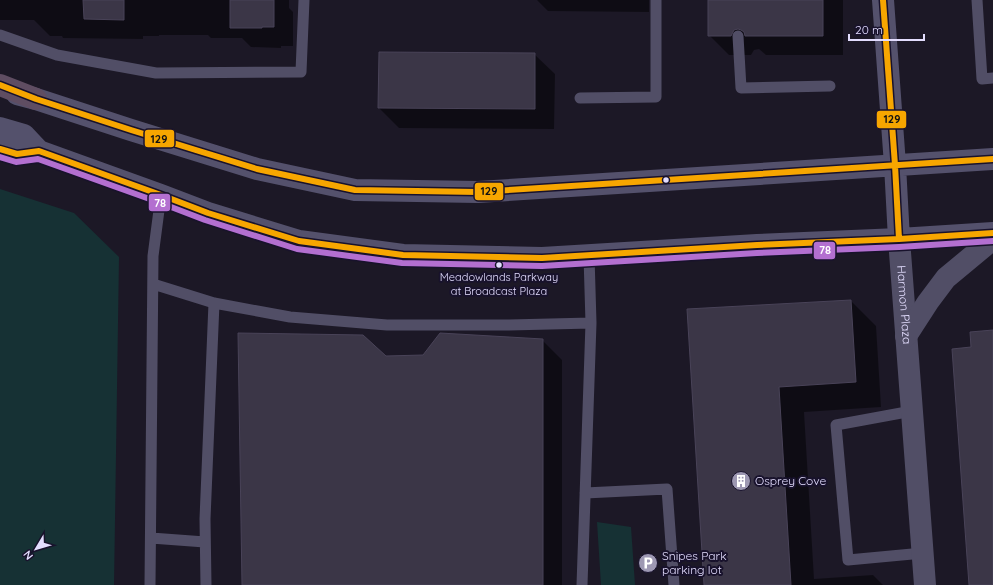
<svg xmlns="http://www.w3.org/2000/svg" width="993" height="585" viewBox="0 0 993 585" font-family="Quicksand,sans-serif">
<style>
.green{fill:#163134}
.shadow{fill:#0007}
.building{fill:#3b3647;stroke:#494358}
.lines{fill:none;stroke-linecap:round;stroke-linejoin:round}
.lane{stroke:#514e66;stroke-width:11}
.street{stroke:#514e66;stroke-width:22}
.secondary{stroke:#54516c;stroke-width:22}
.highway{stroke:#5f4d62;stroke-width:22}
.bus-1-casing{stroke:#18122c;stroke-width:9}
.bus-2-casing{stroke:#18122c;stroke-width:9}
.bus-1{stroke:#f7a600;stroke-width:6}
.bus-2{stroke:#b36fd0;stroke-width:6}
.bus-dot{fill:#e3ddfe;stroke:#18122c;stroke-width:1.5}
.labels{text-anchor:middle;stroke-width:4;stroke-linejoin:round;paint-order:stroke}
.bus-label{font-size:11px;fill:#e3ddfe;stroke:#18122c}
.street-label{font-size:12px;fill:#e3ddfe;stroke:#18122c}
.poi-label{font-size:12px;fill:#e3ddfe;stroke:#18122c;text-anchor:start}
.line-badge{stroke:#18122c;stroke-width:1.5}
.badge-label{font-size:11px;text-anchor:middle;font-weight:bold;fill:#fff}
.pale-badge-label{font-size:11px;text-anchor:middle;font-weight:bold;fill:#111}
</style>
<rect width="100%" height="100%" fill="#1c1826"/>
<path class="green" d="M 0,189 L 74,213 L 119,257 L 114,585 L 0,585 Z
M 597,522 L 631,527 L 635,585 L 601,585 Z"/>
<path class="shadow" d="M 0,0 L 289,0 L 289,8 L 293,12 L 293,46 L 281,46 L 281,48 L 251,47 L 242,38 L 211,38 L 208,35 L 159,35 L 159,36 L 143,36 L 143,39 L 63,38 L 62,36 L 50,36 L 34,20 L 0,20 Z
M 537,0 L 649,0 L 649,12 L 548,11 Z
M 709,0 L 843,0 L 843,55 L 766,55 L 759,49 L 754,50 L 751,55 L 729,55 L 709,35 Z
M 534,54 L 555,74 L 554,129 L 399,128 L 379,108 Z
M 851,301 L 876,326 L 881,407 L 804,412 L 814,579 L 873,575 L 883,585 L 705,585 L 688,310 Z
M 542,340 L 562,360 L 562,585 L 243,585 L 386,357 L 423,356 Z"/>
<path class="building" d="M 83,0 L 124,0 L 124,20 L 84,19 Z
M 230,0 L 274,0 L 274,27 L 262,27 L 262,28 L 230,28 Z
M 708,0 L 823,0 L 823,36 L 745,36 L 744,32 L 741,30 L 738,29 L 734,30 L 731,36 L 708,36 Z
M 379,52 L 535,53 L 535,109 L 378,108 Z
M 851,300 L 856,382 L 779,387 L 791,585 L 704,585 L 687,309 Z
M 993,330 L 993,585 L 969,585 L 952,349 L 971,347 L 970,332 Z
M 238,333 L 363,335 L 386,356 L 423,355 L 440,333 L 543,339 L 543,585 L 242,585 Z"/>
<g class="lines">
<path class="lane" d="M 977,0 L 982,79 L 993,78
M 0,35 L 57,55 L 156,73 L 301,72 L 304,0
M 738,36 L 741,88 L 830,86
M 580,98 L 656,97 L 656,0
M 153,284 L 214,303 L 290,317 L 387,325 L 509,325 L 591,323
M 912,411 L 836,425 L 848,560 L 923,553
M 585,493 L 667,489 L 674,585
M 151,538 L 205,542
M 150,585 L 153,256 L 161,195
M 206,585 L 205,519 L 214,303
M 582,585 L 591,323 L 589,256"/>
<g class="street">
<path id="s1" d="M 899,239 L 925,585"/>
<path d="M 906,336 L 928,302 L 946,278 L 993,239"/>
</g>
<path class="secondary" d="M 883,0 L 895,165 L 899,239
M 17,94 L 36,99 L 131,130 L 257,169 L 355,190 L 478,192 L 993,159
M 0,128 L 24,135 L 39,151
M 0,149 L 17,154 L 39,151 L 161,195 L 208,213 L 299,241 L 403,255 L 542,258 L 757,245 L 899,239 L 993,233"/>
<path class="highway" d="M 0,85 L 36,99"/>
<g class="bus-1-casing">
<path id="bus-1" d="M 883,0 L 895,165 L 899,239
M 0,85 L 36,99 L 131,130 L 257,169 L 355,190 L 478,192 L 993,159
M 0,149 L 17,154 L 39,151 L 161,195 L 208,213 L 299,241 L 403,255 L 542,258 L 757,245 L 899,239 L 993,233"/>
</g>
<g class="bus-2-casing">
<path id="bus-2" d="M 0,157 L 16,162 L 38,159 L 158,202 L 205,220 L 297,249 L 402,263 L 542,266 L 757,253 L 899,247 L 993,241"/>
</g>
<use href="#bus-1" class="bus-1"/>
<use href="#bus-2" class="bus-2"/>
</g>
<defs>
<g id="building-disc" transform="scale(1)"><circle r="9.5" fill="#9d98b2" stroke="#18122c"/><path d="M-4-6H4V6H1V3H-1V6H-4ZM-2.5-4.3h1.7v1.8h-1.7ZM.8-4.3h1.7v1.8H.8ZM-2.5-1h1.7V.8h-1.7ZM.8-1h1.7V.8H.8Z" fill="#fff"/></g>
<g id="parking-disc" transform="scale(1)"><circle r="9.5" fill="#9d98b2" stroke="#18122c"/><path d="M-3.5-5.5H1a3.5 3.5 0 0 1 0 7H-1V5.5H-3.5ZM-1-3.4V-.6H.8a1.4 1.4 0 0 0 0-2.8Z" fill="#fff"/></g>
</defs>
<g fill-rule="evenodd">
<use href="#building-disc" x="741" y="481"/>
<use href="#parking-disc" x="648" y="563"/>
</g>
<g class="bus-dot">
<circle cx="666" cy="180" r="3.5"/>
<circle cx="499" cy="265" r="3.5"/>
</g>
<g class="labels">
<g class="bus-label">
<text x="499" y="281">Meadowlands Parkway<tspan x="499" dy="14">at Broadcast Plaza</tspan></text>
</g>
<g class="street-label">
<text dy="4" stroke="none"><textPath href="#s1" startOffset="66">Harmon Plaza</textPath></text>
</g>
<g class="poi-label">
<text x="755" y="485">Osprey Cove</text>
<text x="662" y="560">Snipes Park<tspan x="662" dy="14">parking lot</tspan></text>
</g>
</g>
<g class="line-badge">
<rect x="876" y="110" width="31" height="19" rx="4" fill="#f7a600"/>
<rect x="144" y="129" width="31" height="19" rx="4" fill="#f7a600"/>
<rect x="474" y="182" width="30" height="19" rx="4" fill="#f7a600"/>
<rect x="148" y="193" width="23" height="19" rx="4" fill="#b36fd0"/>
<rect x="813" y="241" width="23" height="19" rx="4" fill="#b36fd0"/>
</g>
<g class="badge-label">
<text x="160" y="207">78</text>
<text x="825" y="254">78</text>
</g>
<g class="pale-badge-label">
<text x="892" y="123">129</text>
<text x="159" y="143">129</text>
<text x="489" y="195">129</text>
</g>
<g transform="translate(36 549) rotate(232)" stroke="#18122c" stroke-width="3" paint-order="stroke">
<path d="M0-3L7 15L0 10L-7 15Z" fill="#e3ddfe"/>
<text y="-6" font-size="11" font-weight="bold" text-anchor="middle" fill="#e3ddfe">N</text>
</g>
<path d="M849 34v6h75v-6" fill="none" stroke="#e3ddfe" stroke-width="2"/>
<text x="855" y="34" font-size="12" fill="#e3ddfe" stroke="#18122c" stroke-width="3" paint-order="stroke">20 m</text>
</svg>
